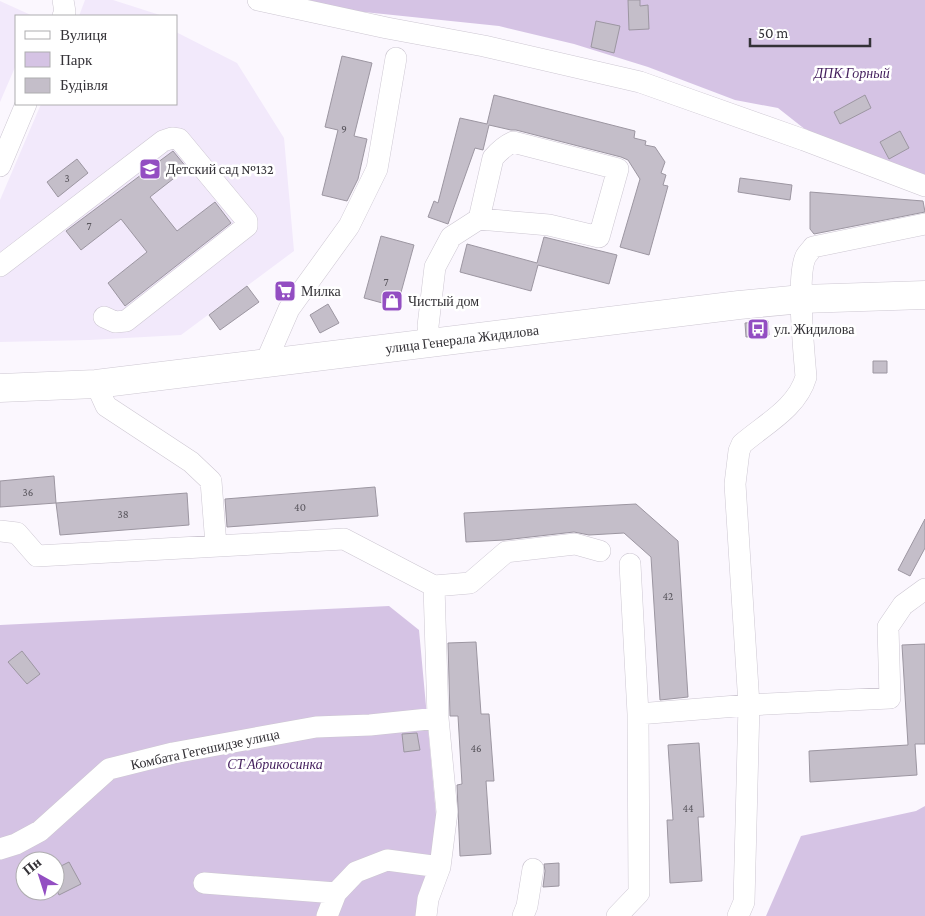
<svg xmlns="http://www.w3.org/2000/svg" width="925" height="916" viewBox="0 0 925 916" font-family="'Crimson Pro',serif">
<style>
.built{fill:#f2e9fb}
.green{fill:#d5c3e4;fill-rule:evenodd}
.building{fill:#c4bec9;stroke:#9c96a1}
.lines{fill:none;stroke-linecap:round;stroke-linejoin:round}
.minor-casing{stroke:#cdc7d2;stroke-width:22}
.major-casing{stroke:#cdc7d2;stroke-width:29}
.minor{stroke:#fff;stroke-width:21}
.major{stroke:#fff;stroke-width:28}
.labels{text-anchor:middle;stroke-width:5;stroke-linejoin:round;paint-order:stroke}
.number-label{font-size:11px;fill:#58555c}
.park-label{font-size:14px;font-style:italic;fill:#441f5d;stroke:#fff}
.poi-label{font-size:14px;fill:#343237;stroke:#fff;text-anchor:start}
.street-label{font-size:14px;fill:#343237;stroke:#fff}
</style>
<rect width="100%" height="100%" fill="#fbf7fe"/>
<path class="built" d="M 85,0 L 113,0 L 163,16 L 79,16 Z
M 0,1 L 33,16 L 16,16 L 16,65 L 0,102 Z
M 176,32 L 237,63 L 284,138 L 294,251 L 181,335 L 89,340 L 0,342 L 0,200 L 41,104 L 176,104 Z"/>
<path class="green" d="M 283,0 L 925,0 L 925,184 L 811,134 L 778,108 L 735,100 L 648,67 L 574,44 L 499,26 L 335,9 Z
M 389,606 L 419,630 L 439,847 L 421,916 L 0,916 L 0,625 ZM 25,861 L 55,861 L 55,891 L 25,891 Z
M 925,806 L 925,916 L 766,916 L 801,836 L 916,811 Z"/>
<path class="building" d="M 628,0 L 640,0 L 640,6 L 648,5 L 649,29 L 629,30 Z
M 596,21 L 620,26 L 614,53 L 591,47 Z
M 342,56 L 372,63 L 354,136 L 367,139 L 358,179 L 347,201 L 322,195 L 338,130 L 325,127 Z
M 494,95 L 635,131 L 634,138 L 646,141 L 645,145 L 655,147 L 665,162 L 661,173 L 666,175 L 663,185 L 668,186 L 649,255 L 620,247 L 640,179 L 628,160 L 621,157 L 516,130 L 511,130 L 489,125 L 483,150 L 475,148 L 448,224 L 428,217 L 434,201 L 438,203 L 460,118 L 487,124 Z
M 865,95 L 871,108 L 840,124 L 834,112 Z
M 900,131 L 909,148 L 889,159 L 880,142 Z
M 173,151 L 187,168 L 150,197 L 177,231 L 215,202 L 231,223 L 125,306 L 108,283 L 147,252 L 121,219 L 81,250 L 66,231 Z
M 77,159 L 88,173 L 58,197 L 47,182 Z
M 740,178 L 792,185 L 790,200 L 738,192 Z
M 810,192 L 923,201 L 925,212 L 814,234 L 810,229 Z
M 381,236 L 414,245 L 397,307 L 364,298 Z
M 544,237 L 617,255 L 609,284 L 538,265 L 531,291 L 460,272 L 467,244 L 537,263 Z
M 247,286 L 259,302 L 220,330 L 209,315 Z
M 328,304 L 339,323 L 320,333 L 310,315 Z
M 768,321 L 769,335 L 746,337 L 745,323 Z
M 873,361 L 887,361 L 887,373 L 873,373 Z
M 54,476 L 56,503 L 0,507 L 0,481 Z
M 375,487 L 378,516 L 227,527 L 225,499 Z
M 187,493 L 189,525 L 60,535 L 56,503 Z
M 636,504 L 678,541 L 688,697 L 660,700 L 651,557 L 624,533 L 589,535 L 574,532 L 504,540 L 466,542 L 464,513 Z
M 925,519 L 925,548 L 910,576 L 898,570 Z
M 476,642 L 481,714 L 489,714 L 494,781 L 486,781 L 491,854 L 460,856 L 457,785 L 462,784 L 458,716 L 450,716 L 448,643 Z
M 925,644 L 925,744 L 915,744 L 917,775 L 810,782 L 809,751 L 908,745 L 902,645 Z
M 22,651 L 40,674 L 27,684 L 8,662 Z
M 417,733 L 420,750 L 404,752 L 402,734 Z
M 699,743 L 704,817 L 698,817 L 702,881 L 670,883 L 667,820 L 673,820 L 668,745 Z
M 69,862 L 81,884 L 59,895 L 55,886 L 55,869 Z
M 559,863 L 559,886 L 543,887 L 545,871 L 544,864 Z"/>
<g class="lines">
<g class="minor-casing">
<path id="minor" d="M 63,0 L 65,12 L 63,16
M 258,0 L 387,28 L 484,46 L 640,82 L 804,140 L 925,186
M 0,166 L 26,104
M 0,266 L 163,141 L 172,138 L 179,139 L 247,221 L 247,226 L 126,321 L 115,322 L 104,317
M 429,343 L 428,326 L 435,267 L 451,237 L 479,219 L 549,225 L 599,237 L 618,169 L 513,142 C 504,146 499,151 493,158 L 479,219
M 265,364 L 289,309 L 349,226 L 377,169 L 396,58
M 96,384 L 106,406 L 191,462 L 211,481 L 216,545
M 0,531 L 17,533 L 37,556 L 344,539 L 434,586 L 438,718 L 447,812 L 440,867 L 428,899 L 426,916
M 434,586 L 470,583 L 506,552 L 575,544 L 600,551
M 638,714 L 749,705 L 890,698 L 888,627 L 903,605 L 925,589
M 0,849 L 16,844 L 40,831 L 109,769 L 173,753 L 316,727 L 370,725 L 438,718
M 204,883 L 336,893
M 327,916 L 336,893 L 356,872 L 387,860 L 440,867
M 523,916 L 527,906 L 533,869
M 617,916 L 639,893 L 638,714 L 630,564
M 738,916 L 744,902 L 749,705 L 735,484 L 739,451 L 742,444 C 765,424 797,408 806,377 C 804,353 796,275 806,256 C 808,253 811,250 813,247 L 925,224"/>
</g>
<g class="major-casing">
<path id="major" d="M 0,388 L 96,384 L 739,305 L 802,299 L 925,295"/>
</g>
<use href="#minor" class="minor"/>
<use href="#major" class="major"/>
</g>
<defs>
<g id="school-square" transform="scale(1.125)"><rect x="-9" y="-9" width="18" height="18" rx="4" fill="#934ec2" stroke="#fff"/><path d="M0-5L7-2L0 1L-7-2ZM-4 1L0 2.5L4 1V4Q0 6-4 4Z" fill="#fff"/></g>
<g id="supermarket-square" transform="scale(1.125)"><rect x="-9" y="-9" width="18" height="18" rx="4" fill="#934ec2" stroke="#fff"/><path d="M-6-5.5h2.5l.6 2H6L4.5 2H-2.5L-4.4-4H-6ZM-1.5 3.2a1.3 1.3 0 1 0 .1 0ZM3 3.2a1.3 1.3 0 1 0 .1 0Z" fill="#fff"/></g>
<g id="shop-square" transform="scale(1.125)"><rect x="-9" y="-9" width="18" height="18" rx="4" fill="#934ec2" stroke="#fff"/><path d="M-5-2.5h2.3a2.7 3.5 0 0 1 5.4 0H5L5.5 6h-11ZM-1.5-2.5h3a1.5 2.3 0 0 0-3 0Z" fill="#fff"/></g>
<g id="bus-square" transform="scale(1.125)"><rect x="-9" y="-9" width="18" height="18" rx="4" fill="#934ec2" stroke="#fff"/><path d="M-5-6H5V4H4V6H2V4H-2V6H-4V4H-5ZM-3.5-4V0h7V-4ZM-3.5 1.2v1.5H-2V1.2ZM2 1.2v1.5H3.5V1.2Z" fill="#fff"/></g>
</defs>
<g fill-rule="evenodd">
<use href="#school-square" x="150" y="169"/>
<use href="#supermarket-square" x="285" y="291"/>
<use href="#shop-square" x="392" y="301"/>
<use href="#bus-square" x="758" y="329"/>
</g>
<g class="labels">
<g class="number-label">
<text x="344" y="133">9</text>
<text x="67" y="182">3</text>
<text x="89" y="230">7</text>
<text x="386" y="286">7</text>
<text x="28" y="496">36</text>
<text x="300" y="511">40</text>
<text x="123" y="518">38</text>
<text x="668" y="600">42</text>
<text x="476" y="752">46</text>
<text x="688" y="812">44</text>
</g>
<g class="park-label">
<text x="852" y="78">ДПК Горный</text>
<text x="275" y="769">СТ Абрикосинка</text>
</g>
<g class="poi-label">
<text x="166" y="174">Детский сад №132</text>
<text x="301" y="296">Милка</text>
<text x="408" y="306">Чистый дом</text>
<text x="774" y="334">ул. Жидилова</text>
</g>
<g class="street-label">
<text transform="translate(462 339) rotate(-7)" y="5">улица Генерала Жидилова</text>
<text transform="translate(205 749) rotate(-12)" y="5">Комбата Гегешидзе улица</text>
</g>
</g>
<rect x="15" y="15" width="162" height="90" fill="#ffffff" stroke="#aeadaf"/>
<rect x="25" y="31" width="25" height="8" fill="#ffffff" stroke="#aeadaf"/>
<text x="60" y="40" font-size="15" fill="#343237">Вулиця</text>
<rect x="25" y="52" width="25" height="15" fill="#d5c3e4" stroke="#aeadaf"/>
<text x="60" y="65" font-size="15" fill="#343237">Парк</text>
<rect x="25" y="78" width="25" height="15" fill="#c4bec9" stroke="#aeadaf"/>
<text x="60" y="90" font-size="15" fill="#343237">Будівля</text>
<g transform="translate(40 876) rotate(321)"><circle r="24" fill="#ffffff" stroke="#aeadaf"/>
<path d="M0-4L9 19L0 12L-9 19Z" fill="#934ec2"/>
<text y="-8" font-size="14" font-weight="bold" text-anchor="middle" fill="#343237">Пн</text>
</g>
<path d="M750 38v8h120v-8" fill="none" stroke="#343237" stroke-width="2.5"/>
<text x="758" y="38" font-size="15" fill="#343237" stroke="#ffffff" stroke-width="4" paint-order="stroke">50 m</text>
</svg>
